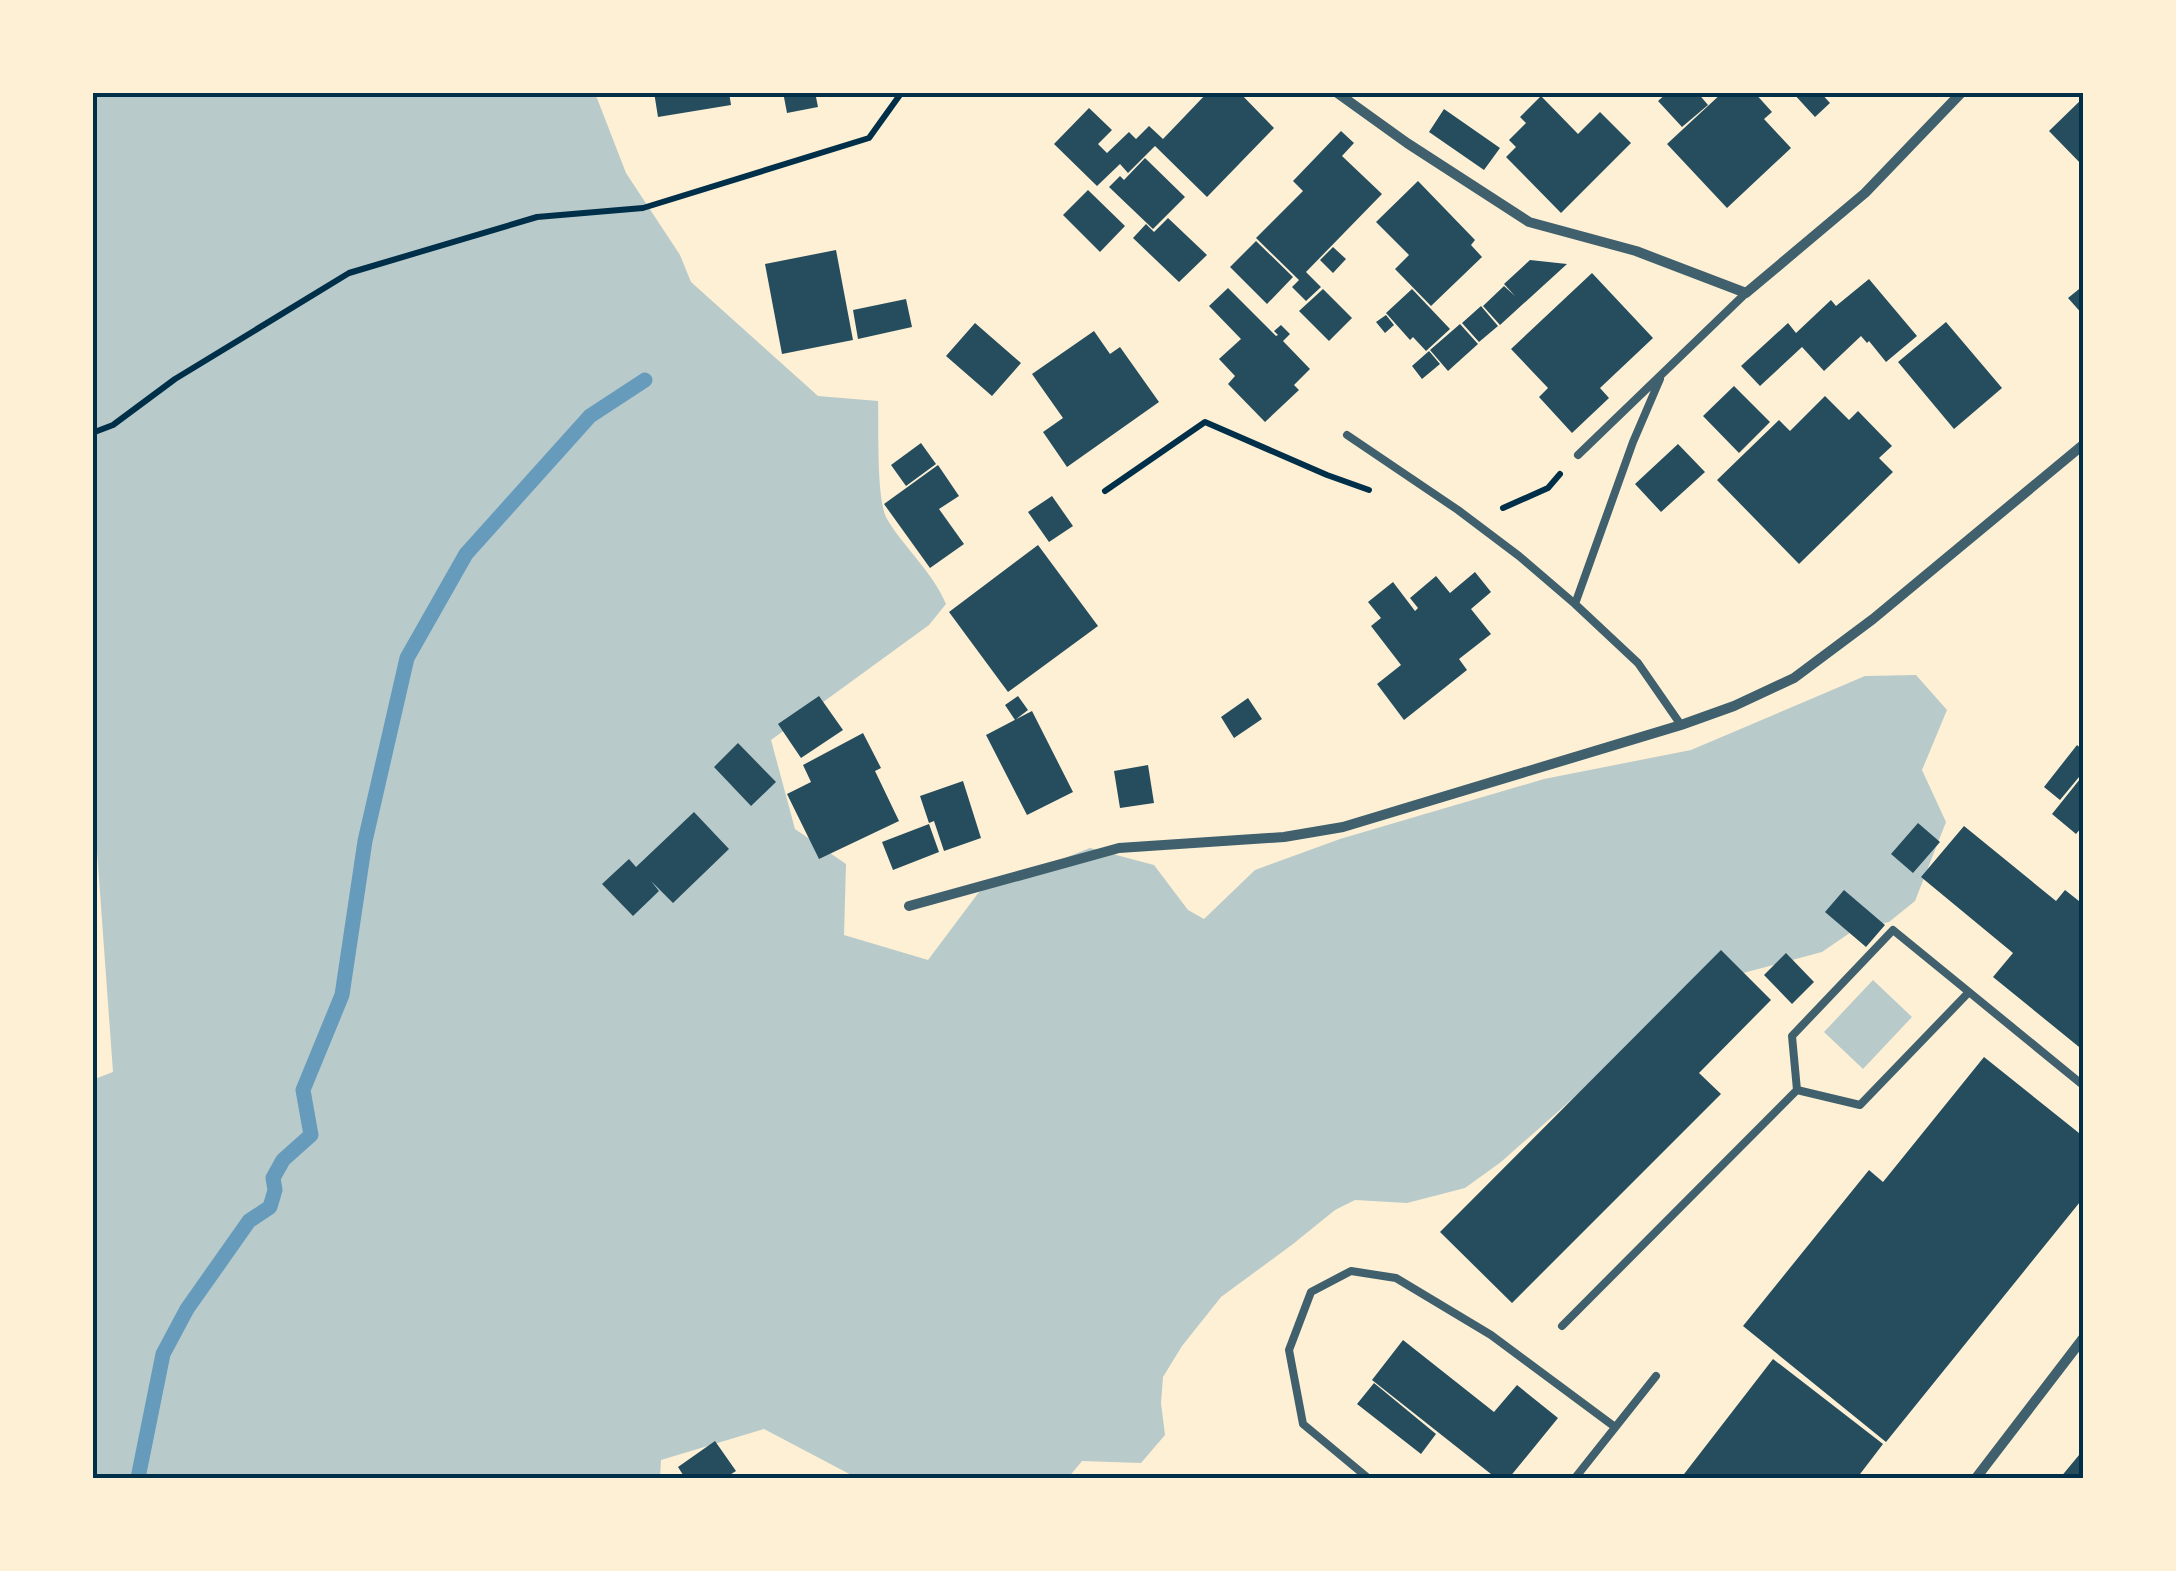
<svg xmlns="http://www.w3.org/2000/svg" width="2176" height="1571" viewBox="0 0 2176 1571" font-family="Mulish,sans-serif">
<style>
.green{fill:#b9caca}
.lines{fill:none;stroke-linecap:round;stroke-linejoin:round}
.stream{stroke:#669bbc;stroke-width:15}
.building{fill:#264d5e}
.path{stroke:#003049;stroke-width:6}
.service{stroke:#3f606c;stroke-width:8}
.minor{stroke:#3f606c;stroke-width:10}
.neatline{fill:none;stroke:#003049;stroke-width:4}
</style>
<rect width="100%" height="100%" fill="#fdf0d5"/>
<path class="green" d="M 92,93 L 595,93 L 626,173 L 680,255 L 691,282 L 818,396 L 878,401 C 879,427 876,500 887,519 C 905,549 932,571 946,604 L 929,625 L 771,740 L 795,829 L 846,864 L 844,935 L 928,960 L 979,892 L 1090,848 L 1154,865 L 1188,910 L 1204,919 L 1255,870 L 1340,839 L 1544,779 L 1691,750 L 1865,676 L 1916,675 L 1947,710 L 1922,770 L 1946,822 L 1915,901 L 1889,922 L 1854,930 L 1822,952 L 1724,978 L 1685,999 L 1501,1162 L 1465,1188 L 1407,1203 L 1355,1200 L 1335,1210 L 1293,1244 L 1221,1297 L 1182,1346 L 1163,1377 L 1161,1403 L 1165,1435 L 1141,1463 L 1082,1461 L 1068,1478 L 857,1478 L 764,1429 L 661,1460 L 660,1478 L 93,1478 L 92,1080 L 113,1072 L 97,851 L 92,839 Z
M 1873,980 L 1912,1017 L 1863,1069 L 1824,1032 Z"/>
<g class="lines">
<path class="stream" d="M 138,1478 L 163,1354 L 187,1309 L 249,1221 L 270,1207 L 275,1190 L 273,1178 L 283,1160 L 311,1135 L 303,1090 L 342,995 L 365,841 L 407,658 L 466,554 L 590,416 L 645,380"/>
</g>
<path class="building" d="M 654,92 L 729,92 L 731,105 L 658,117 Z
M 783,92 L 815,92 L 818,107 L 787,113 Z
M 1208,92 L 1239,92 L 1274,128 L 1207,197 L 1155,146 L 1128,173 L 1120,164 L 1097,186 L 1054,144 L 1089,108 L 1112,130 L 1098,144 L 1107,153 L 1129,132 L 1136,139 L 1149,126 L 1163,139 Z
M 1668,92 L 1697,92 L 1708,105 L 1682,127 L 1658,101 Z
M 1723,92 L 1738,92 L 1741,95 L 1744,92 L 1754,92 L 1772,112 L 1764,119 L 1791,148 L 1727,208 L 1667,144 Z
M 1792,92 L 1820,92 L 1830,103 L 1815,117 Z
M 1541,96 L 1578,134 L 1600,112 L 1631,143 L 1561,213 L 1506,157 L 1516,147 L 1509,140 L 1526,123 L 1520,117 Z
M 2084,97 L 2084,167 L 2049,131 Z
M 1444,109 L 1500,148 L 1484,170 L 1429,132 Z
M 1341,131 L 1354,143 L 1342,156 L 1382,194 L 1306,272 L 1321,287 L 1306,301 L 1292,287 L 1299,280 L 1256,238 L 1303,191 L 1293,181 Z
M 1145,158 L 1185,197 L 1153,229 L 1109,187 L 1120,176 L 1124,180 Z
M 1418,181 L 1475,240 L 1471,245 L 1482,257 L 1431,306 L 1395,269 L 1409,255 L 1376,222 Z
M 1088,190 L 1125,226 L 1100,252 L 1063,215 Z
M 1168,218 L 1207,255 L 1179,282 L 1133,238 L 1146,224 L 1154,232 Z
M 1256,241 L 1293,277 L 1267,304 L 1230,267 Z
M 1333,247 L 1346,259 L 1333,273 L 1320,260 Z
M 836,250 L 853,340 L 782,354 L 765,264 Z
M 1530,260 L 1567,264 L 1500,325 L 1483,306 L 1504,286 L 1515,296 L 1504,284 Z
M 1592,273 L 1653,338 L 1600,388 L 1609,398 L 1572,433 L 1539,397 L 1548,388 L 1511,349 Z
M 1869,279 L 1917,336 L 1886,362 L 1869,341 L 1867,343 L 1861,336 L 1824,371 L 1802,347 L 1760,386 L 1741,366 L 1788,323 L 1796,333 L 1831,300 L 1836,306 Z
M 2084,285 L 2084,316 L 2068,298 Z
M 1228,288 L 1276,336 L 1278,335 L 1274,331 L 1281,325 L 1290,334 L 1283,341 L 1310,369 L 1294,385 L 1299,390 L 1265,422 L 1228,384 L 1235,376 L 1219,359 L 1241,339 L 1209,306 Z
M 1323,289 L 1352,318 L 1329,341 L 1299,311 Z
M 1412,289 L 1450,329 L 1426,351 L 1413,337 L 1410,340 L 1386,313 Z
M 906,299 L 912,327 L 858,339 L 853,310 Z
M 1481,306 L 1498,326 L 1479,342 L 1462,323 Z
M 1386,315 L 1394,325 L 1385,333 L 1376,322 Z
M 1946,322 L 2002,388 L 1954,429 L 1898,362 Z
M 975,323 L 1021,363 L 992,396 L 946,356 Z
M 1460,324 L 1478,344 L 1448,371 L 1430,350 Z
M 1094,331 L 1110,354 L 1120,347 L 1159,402 L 1067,467 L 1043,432 L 1063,418 L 1032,374 Z
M 1429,351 L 1440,364 L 1422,379 L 1412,366 Z
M 1734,386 L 1770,422 L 1739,453 L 1703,416 Z
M 1825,396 L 1849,420 L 1858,411 L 1892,446 L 1879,458 L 1893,472 L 1799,564 L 1717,480 L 1779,420 L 1790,431 Z
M 921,443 L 936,464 L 906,486 L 891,465 Z
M 1678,444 L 1705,472 L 1661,512 L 1635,484 Z
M 938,465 L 959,496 L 939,509 L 964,544 L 930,568 L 884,504 Z
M 1052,496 L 1073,526 L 1049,542 L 1028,512 Z
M 1038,545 L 1098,626 L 1008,692 L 949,612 Z
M 1475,572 L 1491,592 L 1471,609 L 1491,634 L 1459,659 L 1467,670 L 1404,720 L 1377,684 L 1401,665 L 1371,626 L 1381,618 L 1368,602 L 1393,582 L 1415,611 L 1418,608 L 1410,598 L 1436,576 L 1450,593 Z
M 819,696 L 843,730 L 801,758 L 778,724 Z
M 1018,696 L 1028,710 L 1015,720 L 1005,705 Z
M 1248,698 L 1262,719 L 1234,738 L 1221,717 Z
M 1032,711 L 1073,792 L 1027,815 L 986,735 Z
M 863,733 L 881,768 L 875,771 L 899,821 L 819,859 L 787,794 L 811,782 L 803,765 Z
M 738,743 L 776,782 L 751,806 L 714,767 Z
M 2077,745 L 2084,751 L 2084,771 L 2060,800 L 2044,787 Z
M 1148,765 L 1154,803 L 1120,808 L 1114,771 Z
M 2084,774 L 2084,830 L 2081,828 L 2076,834 L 2052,814 Z
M 963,781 L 981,838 L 944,851 L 934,821 L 929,823 L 920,796 Z
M 694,812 L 729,849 L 673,903 L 651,881 L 659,891 L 633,916 L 602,884 L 629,859 L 636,867 Z
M 1918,823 L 1940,842 L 1913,873 L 1891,854 Z
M 929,824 L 939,852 L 893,870 L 882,842 Z
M 1964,826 L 2056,901 L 2065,890 L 2084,905 L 2084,1051 L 1993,977 L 2013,953 L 1921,877 Z
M 1844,890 L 1885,925 L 1866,947 L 1825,912 Z
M 1721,950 L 1771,1000 L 1699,1073 L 1721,1094 L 1512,1303 L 1440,1232 Z
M 1786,953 L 1814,982 L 1792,1004 L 1764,975 Z
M 1984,1057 L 2084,1137 L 2084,1197 L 1886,1442 L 1743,1326 L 1869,1170 L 1883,1182 Z
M 1403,1340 L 1494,1412 L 1517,1385 L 1558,1418 L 1509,1478 L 1496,1478 L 1372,1380 Z
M 1773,1359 L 1883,1444 L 1857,1478 L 1681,1478 Z
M 1374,1383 L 1436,1434 L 1421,1454 L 1357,1404 Z
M 715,1441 L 736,1471 L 725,1478 L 685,1478 L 678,1467 Z
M 2084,1449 L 2084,1478 L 2060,1478 Z"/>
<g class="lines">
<path class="path" d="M 92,433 L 113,425 L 175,379 L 349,273 L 537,217 L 643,208 L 869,138 L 902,92
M 1105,491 L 1205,422 L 1327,475 L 1369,490
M 1503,508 L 1548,488 L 1560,474"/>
<path class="service" d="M 1660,379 L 1633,442 L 1575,604 L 1638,663 L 1681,725
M 1347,435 L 1458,510 L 1519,556 L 1575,604
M 1578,455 L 1746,293
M 1797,1090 L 1792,1036 L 1893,930 L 1969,992
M 1562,1326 L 1797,1090 L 1860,1105 L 1969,992 L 2084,1086
M 1368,1478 L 1303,1424 L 1289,1350 L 1311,1292 L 1351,1271 L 1396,1278 L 1491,1335 L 1615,1427
M 1575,1478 L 1656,1376"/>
<path class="minor" d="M 1336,92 L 1407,143 L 1529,222 L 1636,251 L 1746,293 L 1865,193 L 1962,92
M 909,906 L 1119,848 L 1284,837 L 1343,827 L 1681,725 L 1734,706 L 1794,678 L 1873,619 L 2084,444
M 1976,1478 L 2084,1337"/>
</g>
<rect width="2176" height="1571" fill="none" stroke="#fdf0d5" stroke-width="190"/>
<rect x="95" y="95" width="1986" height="1381" class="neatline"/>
</svg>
